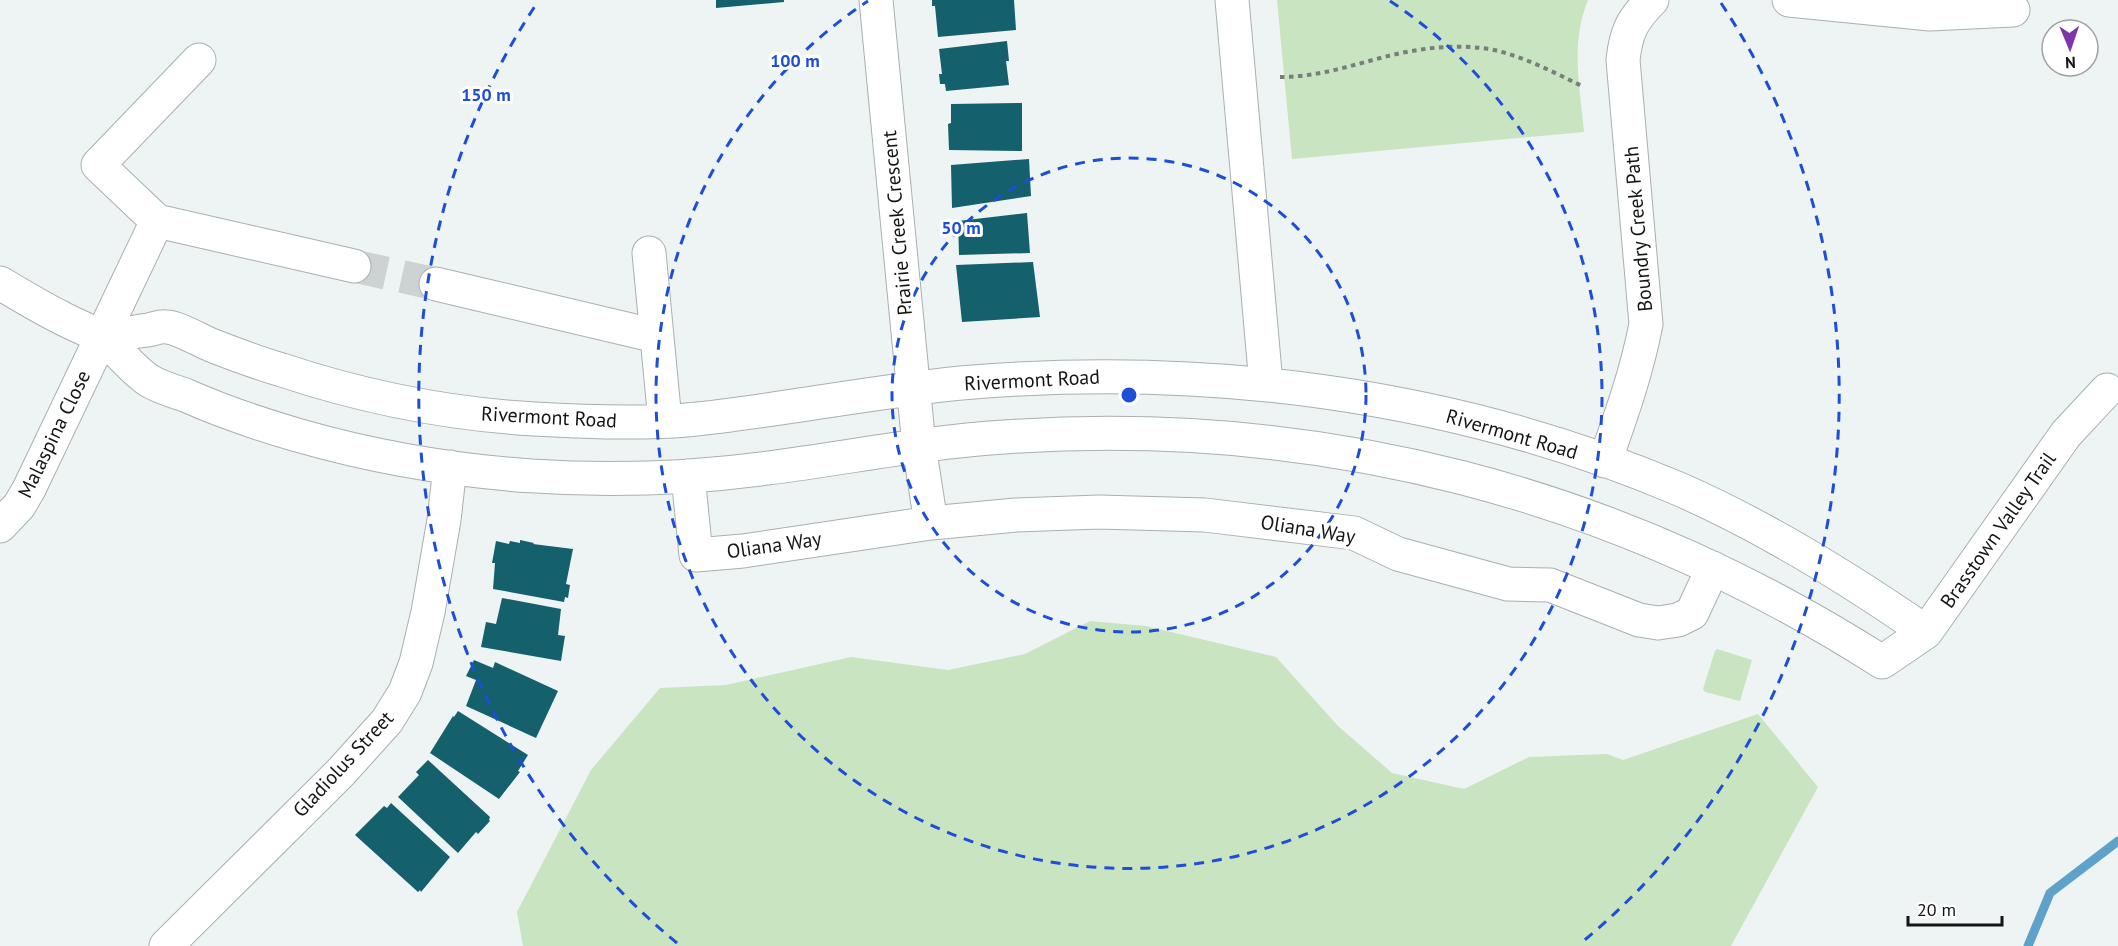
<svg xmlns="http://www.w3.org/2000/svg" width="2118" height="946" viewBox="0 0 2118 946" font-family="'PT Sans',sans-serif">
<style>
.green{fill:#c9e4c0}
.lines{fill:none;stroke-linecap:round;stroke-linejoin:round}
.stream{stroke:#5ea2c9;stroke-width:9}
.building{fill:#14606c}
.minor-tunnel{stroke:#ccd3d2;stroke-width:33;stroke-dasharray:33 16;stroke-linecap:butt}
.minor-casing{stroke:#a9b0af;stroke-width:35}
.path{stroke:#797d7c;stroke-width:4;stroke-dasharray:4.5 4.5;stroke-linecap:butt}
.minor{stroke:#fff;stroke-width:33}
.ring{fill:none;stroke:#1d4ed8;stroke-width:3;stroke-dasharray:10 8}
.labels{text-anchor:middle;stroke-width:6;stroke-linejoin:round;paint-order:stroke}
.street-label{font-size:20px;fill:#131515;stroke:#fff}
.centre{fill:#1d4ed8;stroke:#fff;stroke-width:3}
.ring-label{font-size:18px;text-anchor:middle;font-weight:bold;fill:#1d4ed8;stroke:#fff;stroke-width:6;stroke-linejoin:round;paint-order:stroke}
</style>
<rect width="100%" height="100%" fill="#edf4f3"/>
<path class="green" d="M 1277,0 L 1588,0 C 1570,44 1580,87 1584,132 L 1292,159 Z
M 1090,621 L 1146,626 L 1276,657 L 1338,726 L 1392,773 L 1464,789 L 1529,757 L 1607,754 L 1623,760 L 1758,714 L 1818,787 L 1731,946 L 523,946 L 517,912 L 591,770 L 660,688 L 726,685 L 851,657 L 948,670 L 1025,654 Z
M 1717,649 L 1752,660 L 1740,701 L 1705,692 L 1703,689 L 1715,651 Z"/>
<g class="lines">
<path class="stream" d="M 2028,946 L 2050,893 L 2118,841"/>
</g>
<path class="building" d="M 716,0 L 784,0 L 784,2 L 716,8 Z
M 932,0 L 1014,0 L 1016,30 L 938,37 L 935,6 L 932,6 Z
M 1007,41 L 1009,61 L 1006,61 L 1009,85 L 946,91 L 945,84 L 940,84 L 939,74 L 942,74 L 939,49 Z
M 1022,103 L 1022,151 L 949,150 L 948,124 L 951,123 L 951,104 Z
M 1029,159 L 1031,196 L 952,208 L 951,165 Z
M 1027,213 L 1030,253 L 959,255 L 958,221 Z
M 1033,262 L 1040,317 L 962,322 L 956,265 Z
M 520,540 L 534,543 L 533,544 L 573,549 L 566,584 L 570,585 L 568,598 L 565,597 L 564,602 L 493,589 L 495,563 L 492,563 L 496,541 L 509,544 L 510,541 L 520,543 Z
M 502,598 L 561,609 L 558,635 L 565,636 L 561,661 L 481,647 L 486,622 L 496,624 Z
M 474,660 L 493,668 L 495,662 L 558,691 L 536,738 L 466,706 L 476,680 L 466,676 Z
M 458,711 L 528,755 L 518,771 L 520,772 L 499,799 L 430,753 L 453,716 L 454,717 Z
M 428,760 L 490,817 L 489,820 L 490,821 L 478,834 L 476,832 L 458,853 L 398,797 L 419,775 L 416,772 Z
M 391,803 L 450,857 L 421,892 L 420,890 L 418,892 L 355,835 L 384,806 L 387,808 Z"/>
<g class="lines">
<path class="minor-tunnel" d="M 354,266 L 436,284"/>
<g class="minor-casing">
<path id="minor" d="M 876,0 L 919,446 L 931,523
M 1232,0 L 1266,384
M 1789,0 L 1930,14 L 2013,10
M 157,221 L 354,266
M 649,253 L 665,421
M 0,283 C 20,295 40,307 60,317 C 74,325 91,330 104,340 C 120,352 132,369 148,380 C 159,387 173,391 185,395 C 221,411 259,424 297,435 C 450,479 611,489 768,468 C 847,458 925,442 1004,437 C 1319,415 1616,492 1882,662 L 1926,632 L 2066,434 L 2107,390
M 436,284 L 656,336
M 101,337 C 117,335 132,332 148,330 C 154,329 160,326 167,327 C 179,328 199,340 211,345 C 234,354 258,363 282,370 C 363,397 449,414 534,419 C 585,422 637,424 687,420 C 778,411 869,392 961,383 C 1204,362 1453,393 1679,489 C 1766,527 1848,578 1926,632
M 1605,461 C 1621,416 1637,371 1646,324 L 1623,60 C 1626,32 1632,20 1652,0
M 688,476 L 696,555 L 743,551 L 931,523 L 1016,515 L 1099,512 L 1205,515 L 1354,533 L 1398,554 L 1508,584 L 1550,585 L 1639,620 L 1658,623 L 1678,620 L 1692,613 L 1713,568
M 0,526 L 19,506 L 29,489 L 157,221 L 98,165 L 199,60
M 166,946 L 341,772 L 387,721 L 405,692 L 416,663 L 428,612 L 444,520 L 450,467"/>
</g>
<path class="path" d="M 1280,77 C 1316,77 1350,66 1384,57 C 1419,48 1458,43 1494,50 C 1525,57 1555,73 1584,87"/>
<use href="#minor" class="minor"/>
</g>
<g class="ring">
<circle cx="1129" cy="395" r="237"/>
<path d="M1390 1A473 473 0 1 1 868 1"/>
<path d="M677 943A710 710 0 0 1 537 3M1721 3A710 710 0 0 1 1581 943"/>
</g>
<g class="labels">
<g class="street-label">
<text transform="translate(897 223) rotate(-95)" y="7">Prairie Creek Crescent</text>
<text transform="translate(1638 229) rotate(-95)" y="7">Boundry Creek Path</text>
<text transform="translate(1032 380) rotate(-3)" y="7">Rivermont Road</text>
<text transform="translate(549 417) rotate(3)" y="7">Rivermont Road</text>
<text transform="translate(54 434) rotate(-64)" y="7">Malaspina Close</text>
<text transform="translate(1512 434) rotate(16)" y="7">Rivermont Road</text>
<text transform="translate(1308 529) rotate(9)" y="7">Oliana Way</text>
<text transform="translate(1998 530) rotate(-55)" y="7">Brasstown Valley Trail</text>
<text transform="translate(774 545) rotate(-8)" y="7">Oliana Way</text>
<text transform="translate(343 764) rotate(-47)" y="7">Gladiolus Street</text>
</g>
</g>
<circle cx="1129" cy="395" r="9" class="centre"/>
<g class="ring-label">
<text x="795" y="67">100 m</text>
<text x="486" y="101">150 m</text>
<text x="961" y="234">50 m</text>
</g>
<g transform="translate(2070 48) rotate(178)"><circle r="28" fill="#ffffff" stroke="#a1a1a1" stroke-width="1.5"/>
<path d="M0-4.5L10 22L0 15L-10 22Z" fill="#7c36a9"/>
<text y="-9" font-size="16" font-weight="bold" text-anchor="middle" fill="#131515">N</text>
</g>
<path d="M1908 916v9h94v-9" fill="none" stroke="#131515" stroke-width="3"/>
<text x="1917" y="916" font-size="18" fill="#131515" stroke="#ffffff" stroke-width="4.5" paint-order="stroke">20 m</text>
</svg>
